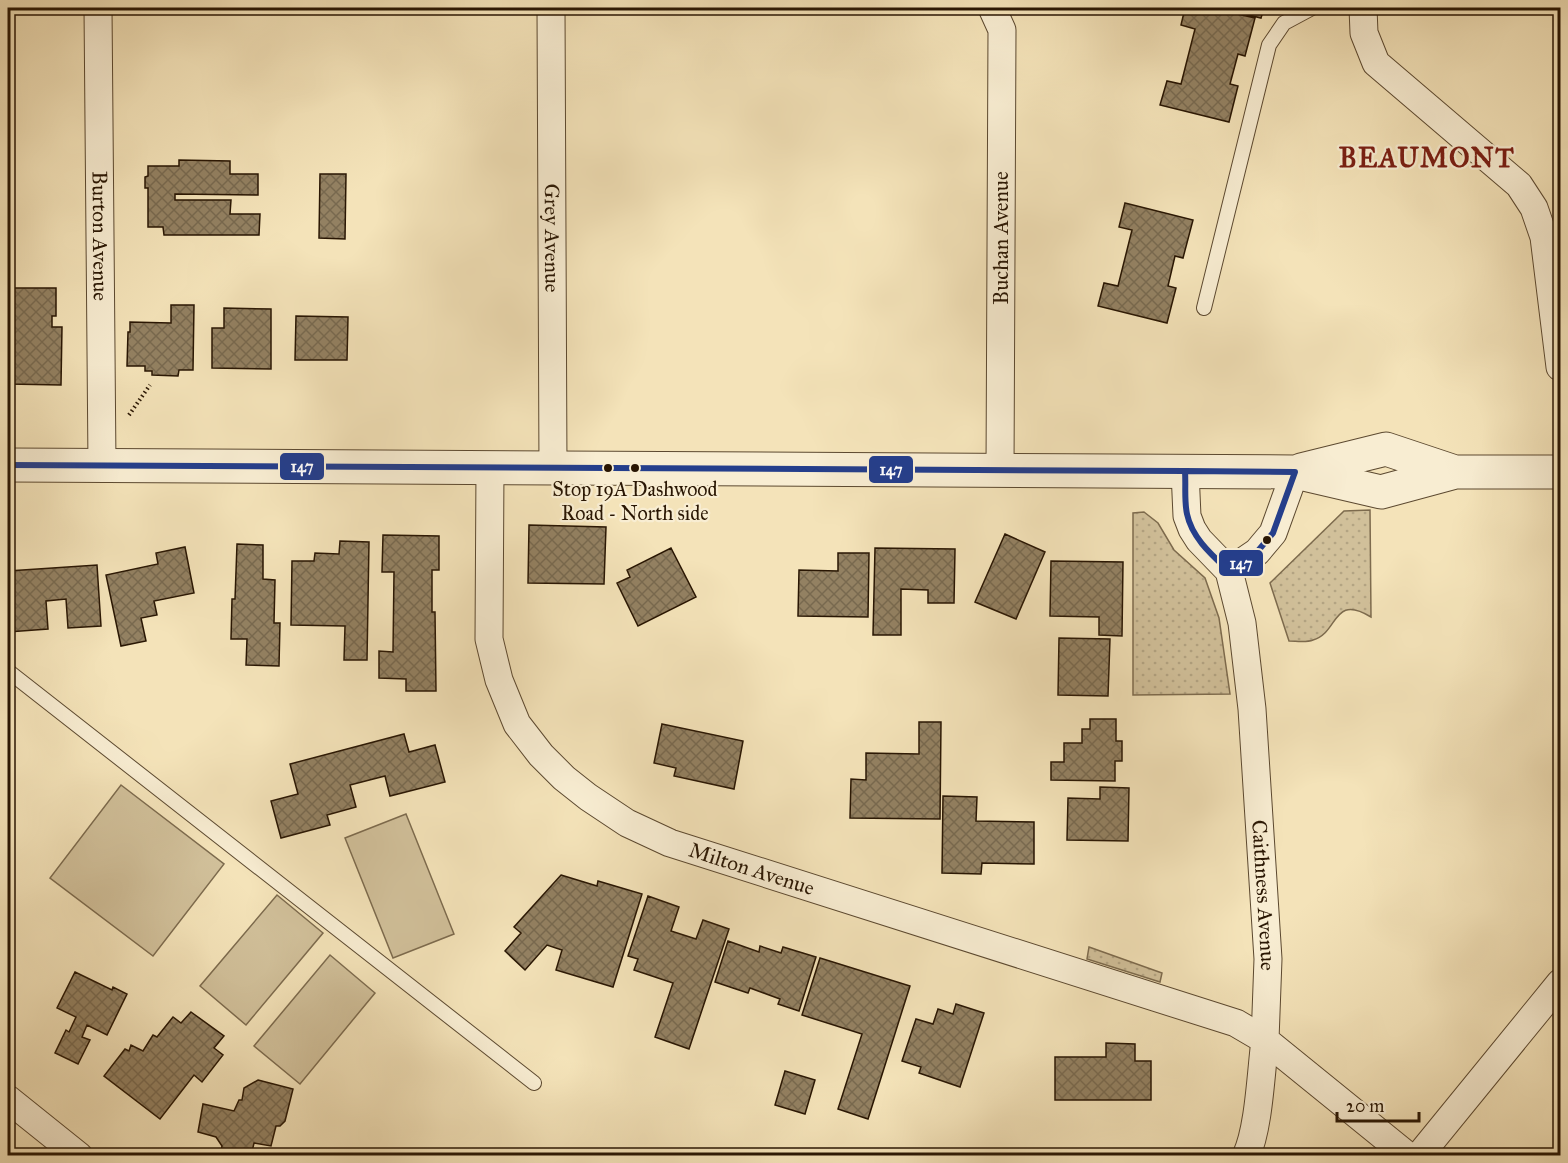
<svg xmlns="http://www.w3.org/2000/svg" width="1568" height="1163" viewBox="0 0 1568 1163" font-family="'IM FELL Great Primer',serif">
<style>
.grass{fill:url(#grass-dots);stroke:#7d6b4e;stroke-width:1.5}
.garden{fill:#d1c09a;stroke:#7d6b4e;stroke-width:1.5}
.building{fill:url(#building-cross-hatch);stroke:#291603;stroke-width:1.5}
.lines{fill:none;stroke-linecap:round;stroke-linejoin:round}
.service-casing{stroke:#5c4930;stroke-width:16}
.minor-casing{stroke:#5c4930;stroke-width:29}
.tertiary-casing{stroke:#5c4930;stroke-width:35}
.path{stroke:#291603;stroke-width:4;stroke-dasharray:1.5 3;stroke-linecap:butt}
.service{stroke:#f8edd2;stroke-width:14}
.minor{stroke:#f8edd2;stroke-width:27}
.tertiary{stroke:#f8edd2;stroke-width:33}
.bus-1-casing{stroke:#f8edd2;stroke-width:10}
.bus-1{stroke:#243e8c;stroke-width:6}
.bus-dot{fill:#291603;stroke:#f8edd2;stroke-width:2}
.labels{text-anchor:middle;stroke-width:4.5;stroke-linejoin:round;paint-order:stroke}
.bus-label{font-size:20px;fill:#291603;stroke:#f8edd2}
.street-label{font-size:21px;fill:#291603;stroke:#f8edd2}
.district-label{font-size:27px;font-weight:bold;letter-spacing:1.5px;fill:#7a1f14;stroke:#f8edd2}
.line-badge{stroke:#f8edd2;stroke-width:2}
.badge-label{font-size:16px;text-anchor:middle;font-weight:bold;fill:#fff}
</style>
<defs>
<pattern id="grass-dots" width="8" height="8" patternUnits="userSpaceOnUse" patternTransform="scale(1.5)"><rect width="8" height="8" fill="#d1c09a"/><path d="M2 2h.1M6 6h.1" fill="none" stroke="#b3a483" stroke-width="1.8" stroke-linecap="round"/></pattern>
<pattern id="building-cross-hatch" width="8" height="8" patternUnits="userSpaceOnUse" patternTransform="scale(1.5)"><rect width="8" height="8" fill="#938162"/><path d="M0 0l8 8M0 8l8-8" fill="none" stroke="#78694f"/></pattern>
</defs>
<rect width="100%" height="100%" fill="#f4e3b9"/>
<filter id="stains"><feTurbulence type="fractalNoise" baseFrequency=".00333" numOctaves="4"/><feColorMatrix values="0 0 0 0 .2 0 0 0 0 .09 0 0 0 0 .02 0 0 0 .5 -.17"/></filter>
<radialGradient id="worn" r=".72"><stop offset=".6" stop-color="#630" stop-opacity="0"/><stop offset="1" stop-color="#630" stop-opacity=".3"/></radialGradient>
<path class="grass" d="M 1370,510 L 1371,617 C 1332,593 1339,633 1313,640 C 1306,643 1296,641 1289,641 L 1270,583 L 1344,511 Z
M 1144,512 L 1158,523 L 1174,550 L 1205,578 L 1219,618 L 1230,694 L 1133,695 L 1133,513 Z
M 1089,947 L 1162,973 L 1160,982 L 1087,959 Z"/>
<path class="garden" d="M 121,785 L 224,864 L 153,956 L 50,878 Z
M 406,814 L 454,934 L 393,958 L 345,838 Z
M 277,895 L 323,933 L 246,1025 L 200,986 Z
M 330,955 L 375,993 L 300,1084 L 254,1046 Z"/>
<path class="building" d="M 1185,8 L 1211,8 L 1255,18 L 1245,56 L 1238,54 L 1230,84 L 1238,86 L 1229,122 L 1160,105 L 1167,81 L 1181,84 L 1195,29 L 1181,25 Z
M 1220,8 L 1264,8 L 1261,18 Z
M 179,160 L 230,161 L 230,174 L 258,174 L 258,195 L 175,194 L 175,200 L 231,200 L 230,214 L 260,214 L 259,235 L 164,235 L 163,227 L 148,227 L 148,188 L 145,188 L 145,177 L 148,176 L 148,166 L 179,166 Z
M 320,174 L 346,174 L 345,239 L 319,238 Z
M 1125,203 L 1193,220 L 1183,258 L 1175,256 L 1168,286 L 1176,288 L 1167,323 L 1098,306 L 1104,283 L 1118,286 L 1132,230 L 1119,227 Z
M 14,288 L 56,288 L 56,316 L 52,316 L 52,327 L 62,327 L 61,385 L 8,384 L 8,357 L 13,357 Z
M 171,305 L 194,305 L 193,370 L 179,370 L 178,376 L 152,375 L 152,371 L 145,371 L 145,366 L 127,366 L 128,332 L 130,332 L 130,322 L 171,323 Z
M 224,308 L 271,309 L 271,369 L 212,368 L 212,328 L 224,328 Z
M 296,316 L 348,317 L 347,360 L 295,360 Z
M 529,525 L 606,527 L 604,584 L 528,583 Z
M 1005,534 L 1045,552 L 1016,619 L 975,602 Z
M 383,535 L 439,536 L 439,570 L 432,570 L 432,612 L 435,612 L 436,691 L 406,691 L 406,679 L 379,678 L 379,651 L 393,652 L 394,572 L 382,572 Z
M 340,541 L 369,542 L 367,660 L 344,660 L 345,626 L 291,625 L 292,561 L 314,561 L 315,553 L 339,554 Z
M 237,544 L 263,545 L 263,579 L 275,580 L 274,623 L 280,623 L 279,666 L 246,665 L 247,639 L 231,639 L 232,599 L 235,599 Z
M 185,547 L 194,593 L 154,601 L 157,615 L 141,618 L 146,641 L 121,646 L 106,575 L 158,564 L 156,553 Z
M 671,548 L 696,597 L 638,626 L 617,583 L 630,577 L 627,570 Z
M 875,548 L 955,549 L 954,603 L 928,603 L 928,590 L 901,589 L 901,635 L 873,635 Z
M 838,553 L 869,553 L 868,617 L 798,616 L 799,570 L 838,571 Z
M 1051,561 L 1123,562 L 1122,636 L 1099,635 L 1099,617 L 1050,616 Z
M 97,565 L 101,626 L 68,628 L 66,599 L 46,601 L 48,629 L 8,632 L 8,571 Z
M 1059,638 L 1110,639 L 1108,696 L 1058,695 Z
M 1090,719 L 1116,719 L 1116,741 L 1122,741 L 1122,761 L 1115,761 L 1115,781 L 1051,780 L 1051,762 L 1064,762 L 1064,743 L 1082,743 L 1082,729 L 1090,729 Z
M 919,722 L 941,722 L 940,819 L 850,818 L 851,779 L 866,780 L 866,753 L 919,754 Z
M 662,724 L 743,741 L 734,789 L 674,776 L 676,768 L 654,763 Z
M 404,734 L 409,752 L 435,745 L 445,782 L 390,796 L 385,776 L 350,785 L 356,807 L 327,815 L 330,825 L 281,838 L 271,801 L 298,794 L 290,764 Z
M 1100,787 L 1129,788 L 1128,841 L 1067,840 L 1068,798 L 1100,799 Z
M 943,796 L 977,797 L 976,821 L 1034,822 L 1034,864 L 982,863 L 981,874 L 942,873 Z
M 561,875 L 597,886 L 598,881 L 642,894 L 613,987 L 556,970 L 562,950 L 547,945 L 525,970 L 505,951 L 521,933 L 514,927 Z
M 648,896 L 679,907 L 671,931 L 696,939 L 703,920 L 729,929 L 689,1049 L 655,1037 L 673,983 L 634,970 L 638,959 L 628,956 Z
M 728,941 L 759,952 L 760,946 L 781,953 L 783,947 L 816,957 L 799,1011 L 778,1004 L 780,999 L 750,988 L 748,993 L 715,982 Z
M 820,958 L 910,986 L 868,1119 L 838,1109 L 862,1034 L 802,1015 Z
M 75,972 L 112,990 L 113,987 L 127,994 L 107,1035 L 87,1025 L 82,1037 L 90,1040 L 78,1064 L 55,1053 L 66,1030 L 69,1032 L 76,1017 L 57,1008 Z
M 956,1004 L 984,1013 L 960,1087 L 919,1073 L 921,1067 L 902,1061 L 916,1019 L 933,1024 L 938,1009 L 953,1014 Z
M 191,1012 L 224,1036 L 214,1048 L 223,1055 L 202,1082 L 194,1075 L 160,1119 L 104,1076 L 125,1049 L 129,1051 L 131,1045 L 143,1051 L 153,1035 L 157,1037 L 173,1017 L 181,1023 Z
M 1106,1043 L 1135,1044 L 1135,1061 L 1151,1061 L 1151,1100 L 1055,1100 L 1055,1057 L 1106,1057 Z
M 785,1071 L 815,1080 L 805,1114 L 775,1105 Z
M 258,1080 L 293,1089 L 285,1121 L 280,1126 L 276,1126 L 271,1146 L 254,1143 L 251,1156 L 220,1156 L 222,1146 L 216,1137 L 198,1132 L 203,1104 L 234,1111 L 239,1100 L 242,1100 L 244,1088 Z"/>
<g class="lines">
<g class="service-casing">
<path id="service" d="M 1204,308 L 1269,45 L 1284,23 L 1312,8
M 8,671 L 534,1083"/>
</g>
<g class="minor-casing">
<g id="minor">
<path id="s1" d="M 98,8 L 102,465"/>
<path id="s2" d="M 551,8 L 553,468"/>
<path d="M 992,8 L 1002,30 L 1000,470"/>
<path d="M 1363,8 L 1364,33 L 1376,63 L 1519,185 L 1534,208 L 1544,237 L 1560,367"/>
<path id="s3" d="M 490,468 L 489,639 L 499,680 L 517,724 L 541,755 L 564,778 L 588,797 L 627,823 L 670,843 L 1236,1023 L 1265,1040 C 1261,1071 1259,1129 1246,1156"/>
<path id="s4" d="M 1185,471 L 1187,516 L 1192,529 L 1199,540 L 1229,571 L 1242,623 L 1252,709 L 1268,959 L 1265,1040 L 1408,1156"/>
<path d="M 1229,571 L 1257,552 L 1273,533 L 1295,472"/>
<path d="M 8,1099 L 79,1156"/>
<path d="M 1419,1156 L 1560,983"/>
</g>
</g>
<g class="tertiary-casing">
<path id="tertiary" d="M 8,465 L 1295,472 L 1381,492 L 1455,472 L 1560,472
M 1301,470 L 1386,449 L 1455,472"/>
</g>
<path class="path" d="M 129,415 L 150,385"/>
<use href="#service" class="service"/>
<use href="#minor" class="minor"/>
<use href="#tertiary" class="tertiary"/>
<g class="bus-1-casing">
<path id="bus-1" d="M 8,465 L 1185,471
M 1185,471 L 1295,472 L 1273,533 L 1257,552 L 1229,571 C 1212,555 1192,538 1187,514 C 1184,500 1186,486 1185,471 Z"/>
</g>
<use href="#bus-1" class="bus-1"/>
</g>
<g class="bus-dot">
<circle cx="608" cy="468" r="5"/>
<circle cx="635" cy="468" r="5"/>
<circle cx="1267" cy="540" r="5"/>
</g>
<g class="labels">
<g class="bus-label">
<text x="635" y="496">Stop 19A Dashwood<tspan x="635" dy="24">Road - North side</tspan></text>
</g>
<g class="street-label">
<text dy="7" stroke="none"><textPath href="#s1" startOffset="228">Burton Avenue</textPath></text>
<text dy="7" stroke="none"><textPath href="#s2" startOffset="230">Grey Avenue</textPath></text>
<text transform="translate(1001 238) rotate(-90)" y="7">Buchan Avenue</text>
<text dy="7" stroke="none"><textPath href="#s3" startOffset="543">Milton Avenue</textPath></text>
<text dy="7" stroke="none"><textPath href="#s4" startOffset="442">Caithness Avenue</textPath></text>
</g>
<g class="district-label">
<text x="1427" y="167">BEAUMONT</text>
</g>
</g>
<g class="line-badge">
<rect x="279" y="452" width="46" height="29" rx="6" fill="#243e8c"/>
<rect x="868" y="455" width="46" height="29" rx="6" fill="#243e8c"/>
<rect x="1218" y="549" width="46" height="28" rx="6" fill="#243e8c"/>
</g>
<g class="badge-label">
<text x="302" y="472">147</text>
<text x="891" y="475">147</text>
<text x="1241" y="569">147</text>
</g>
<rect width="1568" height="1163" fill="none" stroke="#f4e3b9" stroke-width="30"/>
<rect x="9" y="9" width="1550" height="1145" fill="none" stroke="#291603" stroke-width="3"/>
<rect x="15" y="15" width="1538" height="1133" fill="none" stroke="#291603" stroke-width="1.5"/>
<path d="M1337 1112v9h82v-9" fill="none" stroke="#291603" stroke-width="3"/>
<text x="1346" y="1112" font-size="18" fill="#291603" stroke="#f8edd2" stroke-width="4.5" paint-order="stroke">20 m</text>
<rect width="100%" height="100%" filter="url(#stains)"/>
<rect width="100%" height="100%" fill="url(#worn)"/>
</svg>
